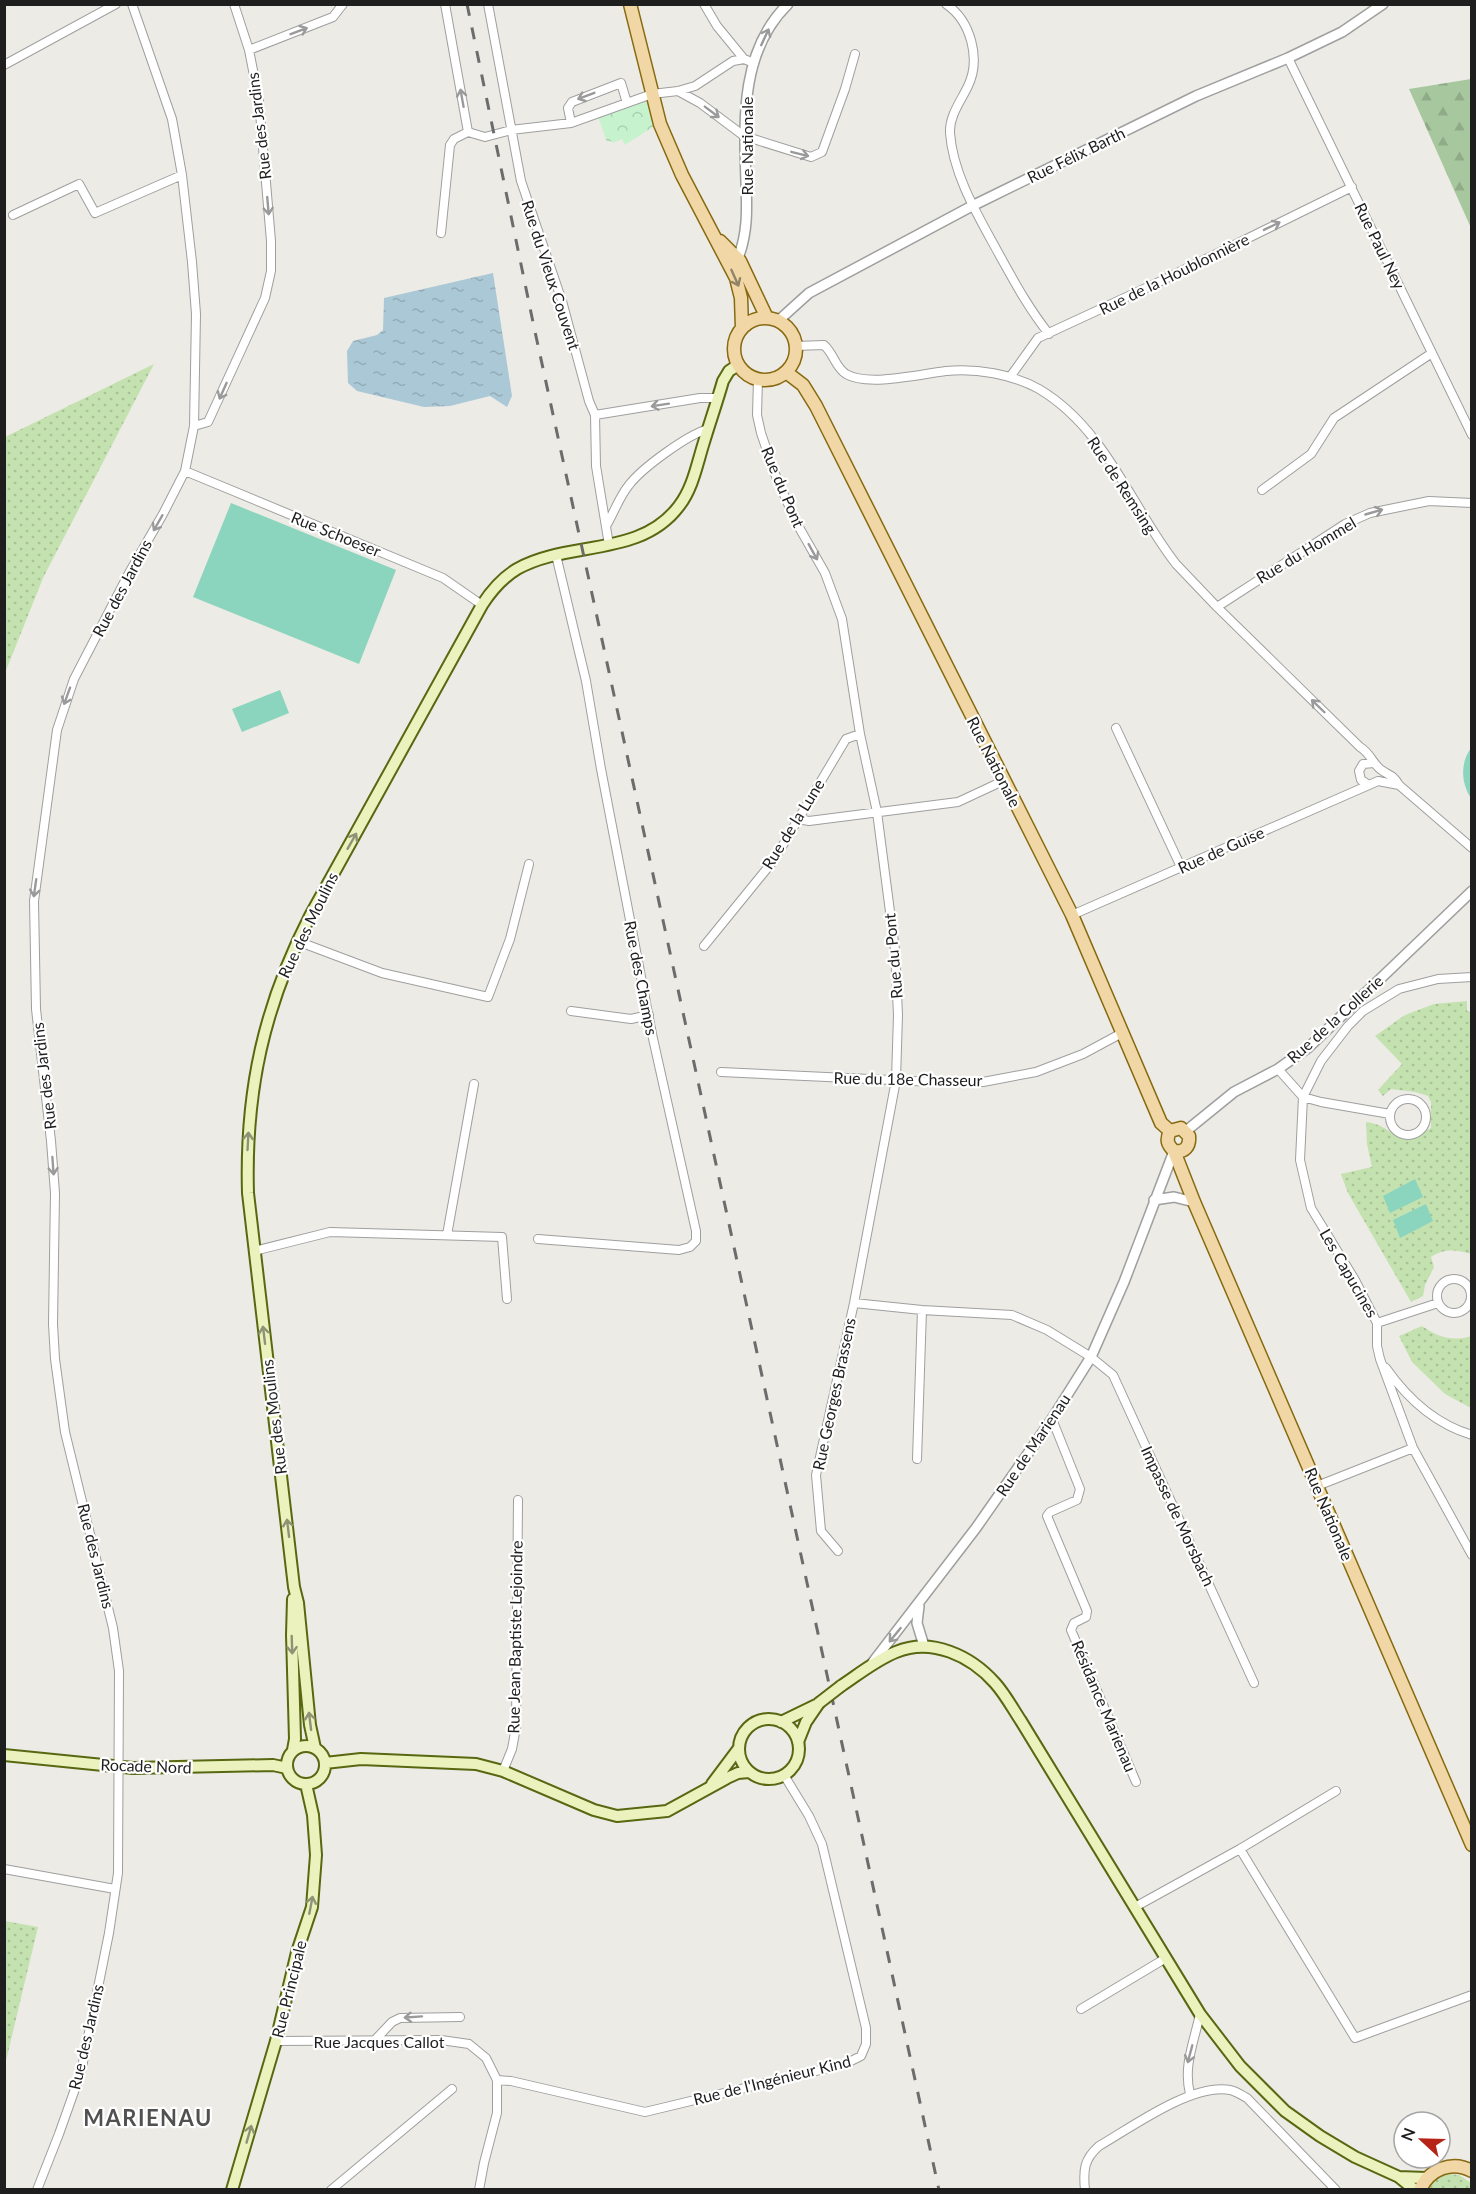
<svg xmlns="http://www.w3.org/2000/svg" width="1476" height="2194" viewBox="0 0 1476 2194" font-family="Lato,sans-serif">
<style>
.grass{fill:url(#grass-dots)}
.forest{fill:url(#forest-firs)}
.park{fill:url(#park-crowns)}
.pitch{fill:#8bd4be}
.water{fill:url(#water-ripples)}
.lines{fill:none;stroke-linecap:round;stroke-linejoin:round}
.minor-casing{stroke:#9f9f9f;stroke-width:10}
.tertiary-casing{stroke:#9f9f9f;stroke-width:12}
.secondary-casing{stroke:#576811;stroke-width:14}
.primary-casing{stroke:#876a10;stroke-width:15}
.minor{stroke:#fff;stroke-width:8}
.tertiary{stroke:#fff;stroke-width:9}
.secondary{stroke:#ebf2be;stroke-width:10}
.primary{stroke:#f1d7a6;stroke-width:12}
.rail{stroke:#6c6c6c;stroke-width:3;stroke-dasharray:12 12;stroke-linecap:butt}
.secondary-bridge-casing{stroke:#576811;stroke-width:14;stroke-linecap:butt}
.secondary-bridge{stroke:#ebf2be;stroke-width:10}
.oneway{stroke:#9a9a9a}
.oneway2{stroke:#928469}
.oneway3{stroke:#8f9376}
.labels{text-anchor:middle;stroke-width:4.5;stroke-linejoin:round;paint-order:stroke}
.street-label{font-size:16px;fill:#1e1e1e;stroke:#fff}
.district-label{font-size:22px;font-weight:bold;letter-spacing:1.5px;fill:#515151;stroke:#fff}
</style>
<defs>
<pattern id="grass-dots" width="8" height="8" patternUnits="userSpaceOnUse" patternTransform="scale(1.5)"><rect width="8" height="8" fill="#c4e2b0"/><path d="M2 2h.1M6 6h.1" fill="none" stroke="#a8c197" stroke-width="1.8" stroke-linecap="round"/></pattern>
<pattern id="forest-firs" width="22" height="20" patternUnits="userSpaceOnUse" patternTransform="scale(1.5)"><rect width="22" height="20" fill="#a7c89e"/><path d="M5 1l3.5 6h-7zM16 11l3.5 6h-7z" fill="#8fab88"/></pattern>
<pattern id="park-crowns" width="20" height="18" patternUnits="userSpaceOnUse" patternTransform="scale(1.5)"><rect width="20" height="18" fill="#c6f3cd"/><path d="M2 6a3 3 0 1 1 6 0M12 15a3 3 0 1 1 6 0" fill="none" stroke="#aad0b0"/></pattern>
<pattern id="water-ripples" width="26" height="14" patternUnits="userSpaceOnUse" patternTransform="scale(1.5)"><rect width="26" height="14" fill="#aac8d6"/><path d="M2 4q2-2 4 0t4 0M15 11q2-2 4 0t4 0" fill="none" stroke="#92abb7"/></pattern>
</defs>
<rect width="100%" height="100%" fill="#edebe5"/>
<path class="grass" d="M 154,364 L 43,578 L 5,673 L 5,437 Z
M 1467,1001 L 1467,1011 L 1472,1012 L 1471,1254 C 1456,1250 1445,1248 1431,1257 L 1434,1267 L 1425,1285 L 1423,1296 L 1411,1302 L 1348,1193 L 1341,1174 L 1372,1167 L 1367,1144 L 1366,1122 C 1385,1124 1390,1135 1407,1140 L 1431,1128 L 1431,1102 L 1428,1096 L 1415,1092 L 1391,1089 L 1383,1096 L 1378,1090 L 1402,1064 L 1375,1036 L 1405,1015 L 1434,1004 Z
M 1422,1326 C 1438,1337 1453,1342 1471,1336 L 1471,1408 L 1445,1394 L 1412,1362 L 1399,1336 Z
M 5,1921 L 38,1927 L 5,2065 L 4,1921 Z
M 1450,2174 L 1459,2175 L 1471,2183 L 1471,2189 L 1427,2190 C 1432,2180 1439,2176 1450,2174 Z"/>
<path class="forest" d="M 1471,79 L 1472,79 L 1471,228 L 1409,89 Z"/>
<path class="park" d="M 648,97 L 656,125 L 625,145 L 622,139 L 613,143 L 612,141 L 607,142 L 597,114 Z"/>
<path class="pitch" d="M 231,503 L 396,570 L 359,664 L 193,597 Z
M 280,690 L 289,713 L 242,732 L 232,709 Z
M 1471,748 L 1471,798 C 1461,783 1460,763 1471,748 Z
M 1415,1179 L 1423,1197 L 1390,1213 L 1383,1196 Z
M 1426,1204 L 1433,1221 L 1400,1238 L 1393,1220 Z"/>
<path class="water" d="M 493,273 L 512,396 L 507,407 L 490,396 L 450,406 L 424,407 L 357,391 L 348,383 L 347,351 L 353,341 L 377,335 L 383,330 L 384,298 Z"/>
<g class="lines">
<g class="minor-casing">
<path id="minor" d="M 445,4 L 468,132 L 485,137 L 511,130 L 571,123 L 652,94 L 678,91 L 695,86 L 733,61 L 744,59 L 754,63
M 488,4 L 521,181 L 562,301 L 589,401 L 595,415 L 596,466 L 609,545
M 704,4 L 717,26 L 744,59
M 946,4 C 971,21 981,59 968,86 C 961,101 949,116 950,133 C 953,176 980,219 1000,256 C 1015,283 1029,309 1049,334
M 249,50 L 333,17 L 343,4
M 1288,58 L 1472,435
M 4,65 L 116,4
M 678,91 L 700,103 L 744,136 L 811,157 L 822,152 L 845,89 L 855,54
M 571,123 L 568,108 L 572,102 L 621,83 L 627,103
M 13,215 L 79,184 L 95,213 L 182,175
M 441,233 L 450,145 L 454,139 L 468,132
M 795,346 L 824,345 C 834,354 835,367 846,374 C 868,387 921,374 946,371 C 976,368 1012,374 1039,389 C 1106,429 1130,505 1176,564 L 1217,607 L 1360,747 C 1370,753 1372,762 1380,769 C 1389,776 1393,774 1399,785 L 1472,848
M 1010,377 L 1038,338 L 1161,281 L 1352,187
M 758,379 L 757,415 L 761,433 L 775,474 L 796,522 L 825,573 L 842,619 L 860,734 L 877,812 L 895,950 L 898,1015 L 896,1080 L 854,1303 L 816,1475 L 821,1531 L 838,1551
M 595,415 L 700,398 L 718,398
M 194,426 L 208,422 L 265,298 L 271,271 L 271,241 L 259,101 L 249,50 L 234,4
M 185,471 L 443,578 L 482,605
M 1262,490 L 1311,454 L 1334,418 L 1432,353
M 606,526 C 614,513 619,497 629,485 C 642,468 687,435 708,429
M 1217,607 L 1345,524 L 1370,513 L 1429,501 L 1472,503
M 1116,728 L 1181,867
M 1369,785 L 1361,780 L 1359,771 L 1363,764 L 1374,763
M 798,819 L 809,821 L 958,802 L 1003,781
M 1072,915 L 1369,785 L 1378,781 L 1399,785
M 297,941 L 382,973 L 488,997 L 510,939 L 529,864
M 704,946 L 774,860 L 846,739 L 860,734
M 1472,977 L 1438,979 L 1399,989 L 1363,1011 L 1348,1026 L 1321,1061 L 1303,1097 L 1300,1160 L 1311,1208 L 1355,1280 L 1377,1323 L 1377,1346 L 1380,1359 L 1413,1448 L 1472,1555
M 571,1011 L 631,1019 L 649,1015
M 1278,1069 L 1303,1097 L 1321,1102 L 1390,1114
M 721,1072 L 934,1082 L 983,1082 L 1036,1072 L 1083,1054 L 1122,1033
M1390 1117a18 18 0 1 1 36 0a18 18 0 1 1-36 0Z
M 447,1235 L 474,1084
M 538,1239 L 679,1250 L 690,1247 L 696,1241 L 696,1231 L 652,1034 L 601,769 L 586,681 L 556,555
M 254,1251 L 330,1232 L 502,1237 L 507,1299
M1437 1296a17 17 0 1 1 34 0a17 17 0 1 1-34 0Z
M 854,1303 L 922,1310 L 1012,1315 L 1047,1330 L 1091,1357 L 1113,1375 L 1254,1683
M 1377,1323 L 1438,1303
M 1386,1368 C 1407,1398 1435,1424 1472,1435
M 1052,1419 L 1080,1489 L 1077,1500 L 1050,1512 L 1047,1516 L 1087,1611 L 1086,1617 L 1074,1623 L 1071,1630 L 1136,1782
M 917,1459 L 922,1310
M 1317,1486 L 1413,1448
M 503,1771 L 512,1749 L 516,1727 L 518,1500
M 1240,1849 L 1355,2038 L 1472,1995
M 4,1869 L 115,1889
M 1135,1907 L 1240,1849 L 1336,1791
M 1081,2009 L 1166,1958
M 276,2041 L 441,2040 L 469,2044 L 486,2058 L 497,2080 L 497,2113 L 484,2163 L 479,2190
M 374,2041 L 392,2022 L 400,2018 L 460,2017
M 497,2080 L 511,2081 L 645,2112 L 845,2064 L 861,2056 L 866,2044 L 866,2028 L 822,1844 L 809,1816 L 784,1775
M 1190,2094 C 1183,2066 1194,2042 1200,2014
M 37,2190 L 59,2134 L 81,2072 L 109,1933 L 118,1873 L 119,1671 L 113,1628 L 65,1432 L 55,1359 L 53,1324 L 55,1193 L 51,1141 L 36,1009 L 34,901 L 57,730 L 74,679 L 129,573 L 163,514 L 185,471 L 194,426 L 196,314 L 192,262 L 182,175 L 172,119 L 132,4
M 331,2190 L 452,2089
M 1085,2190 C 1083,2170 1084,2159 1099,2146 C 1132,2127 1192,2083 1230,2090 C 1236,2091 1241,2095 1247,2098 L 1336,2190"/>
</g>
<g class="tertiary-casing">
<path id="tertiary" d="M 738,258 C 748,233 747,208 746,182 C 744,120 740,51 788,4
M 778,321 L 809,293 L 972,206 L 1196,96 L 1288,58 L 1342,32 L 1383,4
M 1186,1131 L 1234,1092 L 1278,1069 L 1309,1047 L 1472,891
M 1154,1200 L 1174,1197 L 1194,1202
M 919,1606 L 917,1623 L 924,1646
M 873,1662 L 976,1528 L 1052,1419 L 1091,1357 L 1124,1282 L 1174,1151"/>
</g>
<g class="secondary-casing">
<path id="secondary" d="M 293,1599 L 292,1635 L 295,1739 L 293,1750
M 841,1686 C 859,1674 876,1660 896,1652 C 932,1637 971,1656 995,1683 C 1005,1694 1013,1709 1021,1721 L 1200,2014 L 1240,2066 L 1285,2111 L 1320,2136 L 1355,2157 L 1399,2177 L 1415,2190
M739 1749a30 30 0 1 1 60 0a30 30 0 1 1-60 0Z
M 781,1722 L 816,1705
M 798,1742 L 806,1722 L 819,1703
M287 1765a19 19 0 1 1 38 0a19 19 0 1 1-38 0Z
M 315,1748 L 310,1725 L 298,1603 L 294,1587 L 248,1193 C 245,1091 264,1006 310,916 L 482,605 C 491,591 502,578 517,569 C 568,540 640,558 679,506 C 693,488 697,464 704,442 C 710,422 717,402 723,381 L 729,371 L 738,365
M 4,1755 L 133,1768 L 273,1765 L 287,1768
M 325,1763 L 361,1759 L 476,1764 L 503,1771 L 594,1810 L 617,1816 L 667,1811 L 727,1778 L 738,1773 L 749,1772
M 712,1784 L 739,1748
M 1399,2177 L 1426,2178
M 232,2190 L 276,2041 L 297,1952 L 312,1907 L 316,1855 L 313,1815 L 306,1784"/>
</g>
<g class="primary-casing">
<path id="primary" d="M 630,4 L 660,124 L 682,175 L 736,278 L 741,298 L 742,328
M 720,241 L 740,261 L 767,318
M734 349a31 31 0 1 1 62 0a31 31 0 1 1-62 0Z
M 786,372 L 803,385 L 816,406 L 1072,915 L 1161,1123 L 1170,1131
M 1170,1131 C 1166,1140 1167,1144 1174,1151 L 1194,1202 L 1472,1845
M 1170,1131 L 1181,1128 L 1189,1136 C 1190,1146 1185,1153 1174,1151
M 1420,2190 C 1429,2169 1452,2160 1472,2171"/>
</g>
<use href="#minor" class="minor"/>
<use href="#tertiary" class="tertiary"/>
<use href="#secondary" class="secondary"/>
<use href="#primary" class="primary"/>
<path class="rail" d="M 467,4 L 534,327 L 939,2190"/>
<g class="secondary-bridge-casing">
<path id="secondary-bridge" d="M 819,1703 L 841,1686"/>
</g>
<use href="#secondary-bridge" class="secondary-bridge"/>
</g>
<defs><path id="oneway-shaft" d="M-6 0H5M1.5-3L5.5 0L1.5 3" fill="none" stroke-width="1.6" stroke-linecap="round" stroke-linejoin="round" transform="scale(1.5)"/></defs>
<g class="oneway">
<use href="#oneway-shaft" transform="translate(299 31) rotate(-21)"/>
<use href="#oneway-shaft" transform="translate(765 37) rotate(-65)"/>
<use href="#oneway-shaft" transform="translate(586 96) rotate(159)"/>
<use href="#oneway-shaft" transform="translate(462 98) rotate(-100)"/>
<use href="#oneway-shaft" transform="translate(712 112) rotate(37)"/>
<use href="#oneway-shaft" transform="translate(800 154) rotate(14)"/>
<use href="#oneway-shaft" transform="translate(268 206) rotate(85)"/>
<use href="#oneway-shaft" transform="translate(1272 226) rotate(-26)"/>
<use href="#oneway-shaft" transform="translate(223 391) rotate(114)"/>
<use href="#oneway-shaft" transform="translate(660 405) rotate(171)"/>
<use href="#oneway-shaft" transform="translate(1374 512) rotate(-16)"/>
<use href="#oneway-shaft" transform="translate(158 523) rotate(120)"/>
<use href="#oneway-shaft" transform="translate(813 552) rotate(61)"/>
<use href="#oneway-shaft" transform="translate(67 696) rotate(110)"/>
<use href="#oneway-shaft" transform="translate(1318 706) rotate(-136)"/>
<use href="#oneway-shaft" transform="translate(35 888) rotate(98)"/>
<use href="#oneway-shaft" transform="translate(53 1166) rotate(86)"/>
<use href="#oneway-shaft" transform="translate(895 1635) rotate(129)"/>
<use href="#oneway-shaft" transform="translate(413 2017) rotate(176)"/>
<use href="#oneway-shaft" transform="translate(1190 2054) rotate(105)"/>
</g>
<use class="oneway2" href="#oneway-shaft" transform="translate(735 278) rotate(66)"/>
<g class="oneway3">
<use href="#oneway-shaft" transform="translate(352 841) rotate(-60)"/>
<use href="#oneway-shaft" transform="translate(248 1141) rotate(-87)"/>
<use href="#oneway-shaft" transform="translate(264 1335) rotate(-97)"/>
<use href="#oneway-shaft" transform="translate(288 1528) rotate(-97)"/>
<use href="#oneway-shaft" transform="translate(292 1645) rotate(88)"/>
<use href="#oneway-shaft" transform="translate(310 1721) rotate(-97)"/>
<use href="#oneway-shaft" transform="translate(311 1905) rotate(-79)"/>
<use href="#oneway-shaft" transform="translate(249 2134) rotate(-74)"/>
</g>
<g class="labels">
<g class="street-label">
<text transform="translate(259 126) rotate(-97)" y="6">Rue des Jardins</text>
<text transform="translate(747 146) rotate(-90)" y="6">Rue Nationale</text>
<text transform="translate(1076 155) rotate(-26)" y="6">Rue Félix Barth</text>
<text transform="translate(1380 246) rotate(64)" y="6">Rue Paul Ney</text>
<text transform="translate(1174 274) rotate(-26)" y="6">Rue de la Houblonnière</text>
<text transform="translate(551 275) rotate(72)" y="6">Rue du Vieux Couvent</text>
<text transform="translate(1122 485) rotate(57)" y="6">Rue de Remsing</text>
<text transform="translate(783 487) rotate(67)" y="6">Rue du Pont</text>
<text transform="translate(336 534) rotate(22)" y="6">Rue Schoeser</text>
<text transform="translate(1306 550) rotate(-31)" y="6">Rue du Hommel</text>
<text transform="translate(122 588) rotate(-62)" y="6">Rue des Jardins</text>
<text transform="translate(994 762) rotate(63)" y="6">Rue Nationale</text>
<text transform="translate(793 824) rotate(-58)" y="6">Rue de la Lune</text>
<text transform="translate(1221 850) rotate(-24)" y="6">Rue de Guise</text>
<text transform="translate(308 925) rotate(-64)" y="6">Rue des Moulins</text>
<text transform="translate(893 956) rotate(-95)" y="6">Rue du Pont</text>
<text transform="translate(641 978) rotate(79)" y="6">Rue des Champs</text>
<text transform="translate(1335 1019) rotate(-42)" y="6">Rue de la Collerie</text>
<text transform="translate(44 1076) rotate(-97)" y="6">Rue des Jardins</text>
<text transform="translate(908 1079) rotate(1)" y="6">Rue du 18e Chasseur</text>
<text transform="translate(1349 1273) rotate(60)" y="6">Les Capucines</text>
<text transform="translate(834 1394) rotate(-78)" y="6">Rue Georges Brassens</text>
<text transform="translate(274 1417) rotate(-97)" y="6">Rue des Moulins</text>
<text transform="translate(1033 1445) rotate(-56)" y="6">Rue de Marienau</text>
<text transform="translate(1329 1514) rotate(67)" y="6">Rue Nationale</text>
<text transform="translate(1178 1516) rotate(65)" y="6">Impasse de Morsbach</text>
<text transform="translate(96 1556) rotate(76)" y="6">Rue des Jardins</text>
<text transform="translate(515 1637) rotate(-89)" y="6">Rue Jean Baptiste Lejoindre</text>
<text transform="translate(1104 1706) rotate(67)" y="6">Résidance Marienau</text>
<text transform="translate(146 1766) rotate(2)" y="6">Rocade Nord</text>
<text transform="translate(289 1989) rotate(-76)" y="6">Rue Principale</text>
<text transform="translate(86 2037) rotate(-77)" y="6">Rue des Jardins</text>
<text x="379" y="2048">Rue Jacques Callot</text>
<text transform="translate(772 2080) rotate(-14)" y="6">Rue de l'Ingénieur Kind</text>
</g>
<g class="district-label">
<text x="148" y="2126">MARIENAU</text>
</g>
</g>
<rect width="1476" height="2194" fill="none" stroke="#1e1e1e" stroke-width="12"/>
<g transform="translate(1422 2140) rotate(292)"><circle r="28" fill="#ffffff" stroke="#a5a5a5" stroke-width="1.5"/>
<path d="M0-4.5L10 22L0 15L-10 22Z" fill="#b52416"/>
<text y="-9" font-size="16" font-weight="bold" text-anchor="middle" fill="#1e1e1e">N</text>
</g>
</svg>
